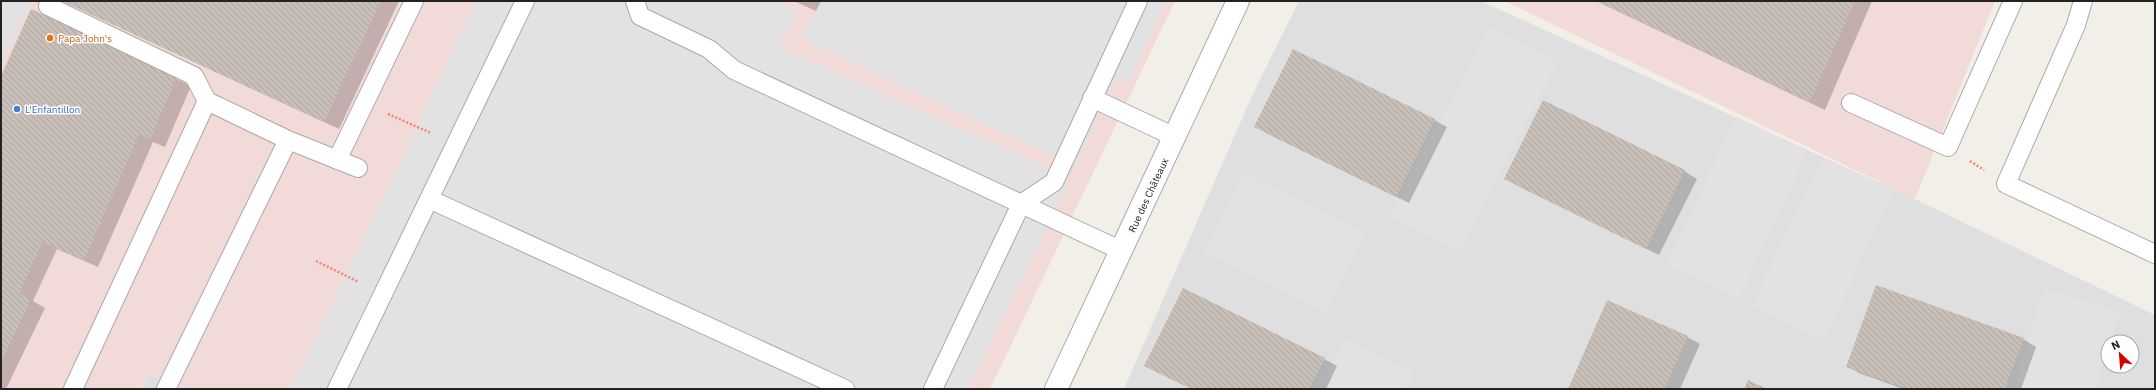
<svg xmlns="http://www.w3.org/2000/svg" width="2156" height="390" viewBox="0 0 2156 390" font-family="'IBM Plex Sans',sans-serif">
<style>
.residential{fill:#e0dfdf;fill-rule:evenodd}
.commercial{fill:#f2dad9}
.parking{fill:#e2e2e2}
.shadow{fill:#0003}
.building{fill:url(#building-back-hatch)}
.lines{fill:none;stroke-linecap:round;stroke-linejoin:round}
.lane-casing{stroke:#a9a9a9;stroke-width:20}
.street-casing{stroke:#a9a9a9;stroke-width:24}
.path{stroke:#fa8072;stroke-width:2.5;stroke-dasharray:2 2;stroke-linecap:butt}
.lane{stroke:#fff;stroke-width:18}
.street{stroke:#fff;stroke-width:22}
.food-dot{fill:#e8710a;stroke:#fff;stroke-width:1.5}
.shop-dot{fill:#3f7fe0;stroke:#fff;stroke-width:1.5}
.labels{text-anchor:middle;stroke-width:3;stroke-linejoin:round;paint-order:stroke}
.food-label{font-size:10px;fill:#c56008;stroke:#fff;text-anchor:start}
.shop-label{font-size:10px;fill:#366cbe;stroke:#fff;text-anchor:start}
.street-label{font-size:10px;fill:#222;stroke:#fff}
</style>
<defs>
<pattern id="building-back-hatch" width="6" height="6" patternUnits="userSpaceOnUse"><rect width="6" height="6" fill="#c7bfb8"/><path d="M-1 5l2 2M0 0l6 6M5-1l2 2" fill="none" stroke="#aba49e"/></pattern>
</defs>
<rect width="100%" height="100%" fill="#f2efe9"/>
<path class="residential" d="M 1299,1 L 1481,1 L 1915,199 L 2155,315 L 2155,389 L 1124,389 L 1251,98 ZM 2108,342 L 2132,342 L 2132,366 L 2108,366 Z
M 149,374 L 182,389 L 142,389 Z"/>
<path class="commercial" d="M 1,1 L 1175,1 L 990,389 L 183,389 L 149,374 L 142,389 L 1,389 Z
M 1505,1 L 1995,1 L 1915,199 Z"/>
<path class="parking" d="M 1,1 L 31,1 L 1,66 Z
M 476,1 L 775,1 L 797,11 L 781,48 L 1071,178 L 968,389 L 292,388 Z
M 820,1 L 1167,1 L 1128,82 L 1118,76 L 1075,167 L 803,39 Z
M 1488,27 L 1557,62 L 1461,251 L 1391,216 Z
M 1736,117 L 1808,150 L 1739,299 L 1666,265 Z
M 1822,157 L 1893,191 L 1824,340 L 1752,306 Z
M 1242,173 L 1366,233 L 1327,313 L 1203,253 Z
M 2044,288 L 2120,312 L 2110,342 L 2108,342 L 2108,350 L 2096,389 L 2014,389 Z
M 1345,337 L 1414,372 L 1405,389 L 1318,389 Z"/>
<path class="shadow" d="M 62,1 L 399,1 L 339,129 Z
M 794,1 L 821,1 L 816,11 Z
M 1596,1 L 1872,1 L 1825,110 Z
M 32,11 L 191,86 L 165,147 L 153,142 L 98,267 L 57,249 L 33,301 L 45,308 L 6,389 L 1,389 L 1,78 Z
M 1434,120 L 1447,127 L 1409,203 L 1268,134 Z
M 1684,171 L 1697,179 L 1659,255 L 1518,186 Z
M 1687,337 L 1700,344 L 1680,389 L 1569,389 Z
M 2023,339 L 2036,347 L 2021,389 L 1903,389 L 1859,373 L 1847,366 Z
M 1324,359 L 1337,366 L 1326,389 L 1191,389 Z"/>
<path class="building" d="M 63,1 L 381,1 L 324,122 Z
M 1597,1 L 1855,1 L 1810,102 Z
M 31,9 L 177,77 L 150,140 L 139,135 L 84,260 L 43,242 L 19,293 L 31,299 L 1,363 L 1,76 Z
M 1293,49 L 1435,119 L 1396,197 L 1254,127 Z
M 1543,100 L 1685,170 L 1646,249 L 1504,179 Z
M 1876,285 L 2024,338 L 2005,389 L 1908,389 L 1846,367 Z
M 1183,288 L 1325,358 L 1309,389 L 1191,389 L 1144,366 Z
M 1607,300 L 1688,336 L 1664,389 L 1568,389 Z
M 1748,380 L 1767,389 L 1744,389 Z"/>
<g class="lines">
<g class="lane-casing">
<path id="lane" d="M 635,1 L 640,16 L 709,49 L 734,70 L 1122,251
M 2083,1 L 2076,25 L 2006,184 L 2155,254
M 48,6 L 194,76 L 207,101 L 288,140 L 166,389
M 1092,98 L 1175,137
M 1851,103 L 1948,147 L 2013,1
M 288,140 L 358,168
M 337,160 L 414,1
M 429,199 L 845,389
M 73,389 L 207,101
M 337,389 L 525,1
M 933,389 L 1021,204 L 1054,182 L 1138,1"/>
</g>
<g class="street-casing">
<path id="street" d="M 1056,389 L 1238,1"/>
</g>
<path class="path" d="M 388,114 L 431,133
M 1970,161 L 1984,170
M 316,261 L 359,282"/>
<use href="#lane" class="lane"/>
<use href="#street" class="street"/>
</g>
<circle class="food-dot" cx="50" cy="38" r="4"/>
<circle class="shop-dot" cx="17" cy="109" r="4"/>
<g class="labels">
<g class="food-label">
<text x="58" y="42">Papa John's</text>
</g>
<g class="shop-label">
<text x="25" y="113">L'Enfantillon</text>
</g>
<g class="street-label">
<text transform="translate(1148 195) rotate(-65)" y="4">Rue des Châteaux</text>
</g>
</g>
<rect width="2156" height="390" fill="none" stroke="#222222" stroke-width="4"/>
<g transform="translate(2120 354) rotate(334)"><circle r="19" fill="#ffffff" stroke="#a7a7a7"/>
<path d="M0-3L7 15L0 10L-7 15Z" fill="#d40000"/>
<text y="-6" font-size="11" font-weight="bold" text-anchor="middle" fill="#222222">N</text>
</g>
</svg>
